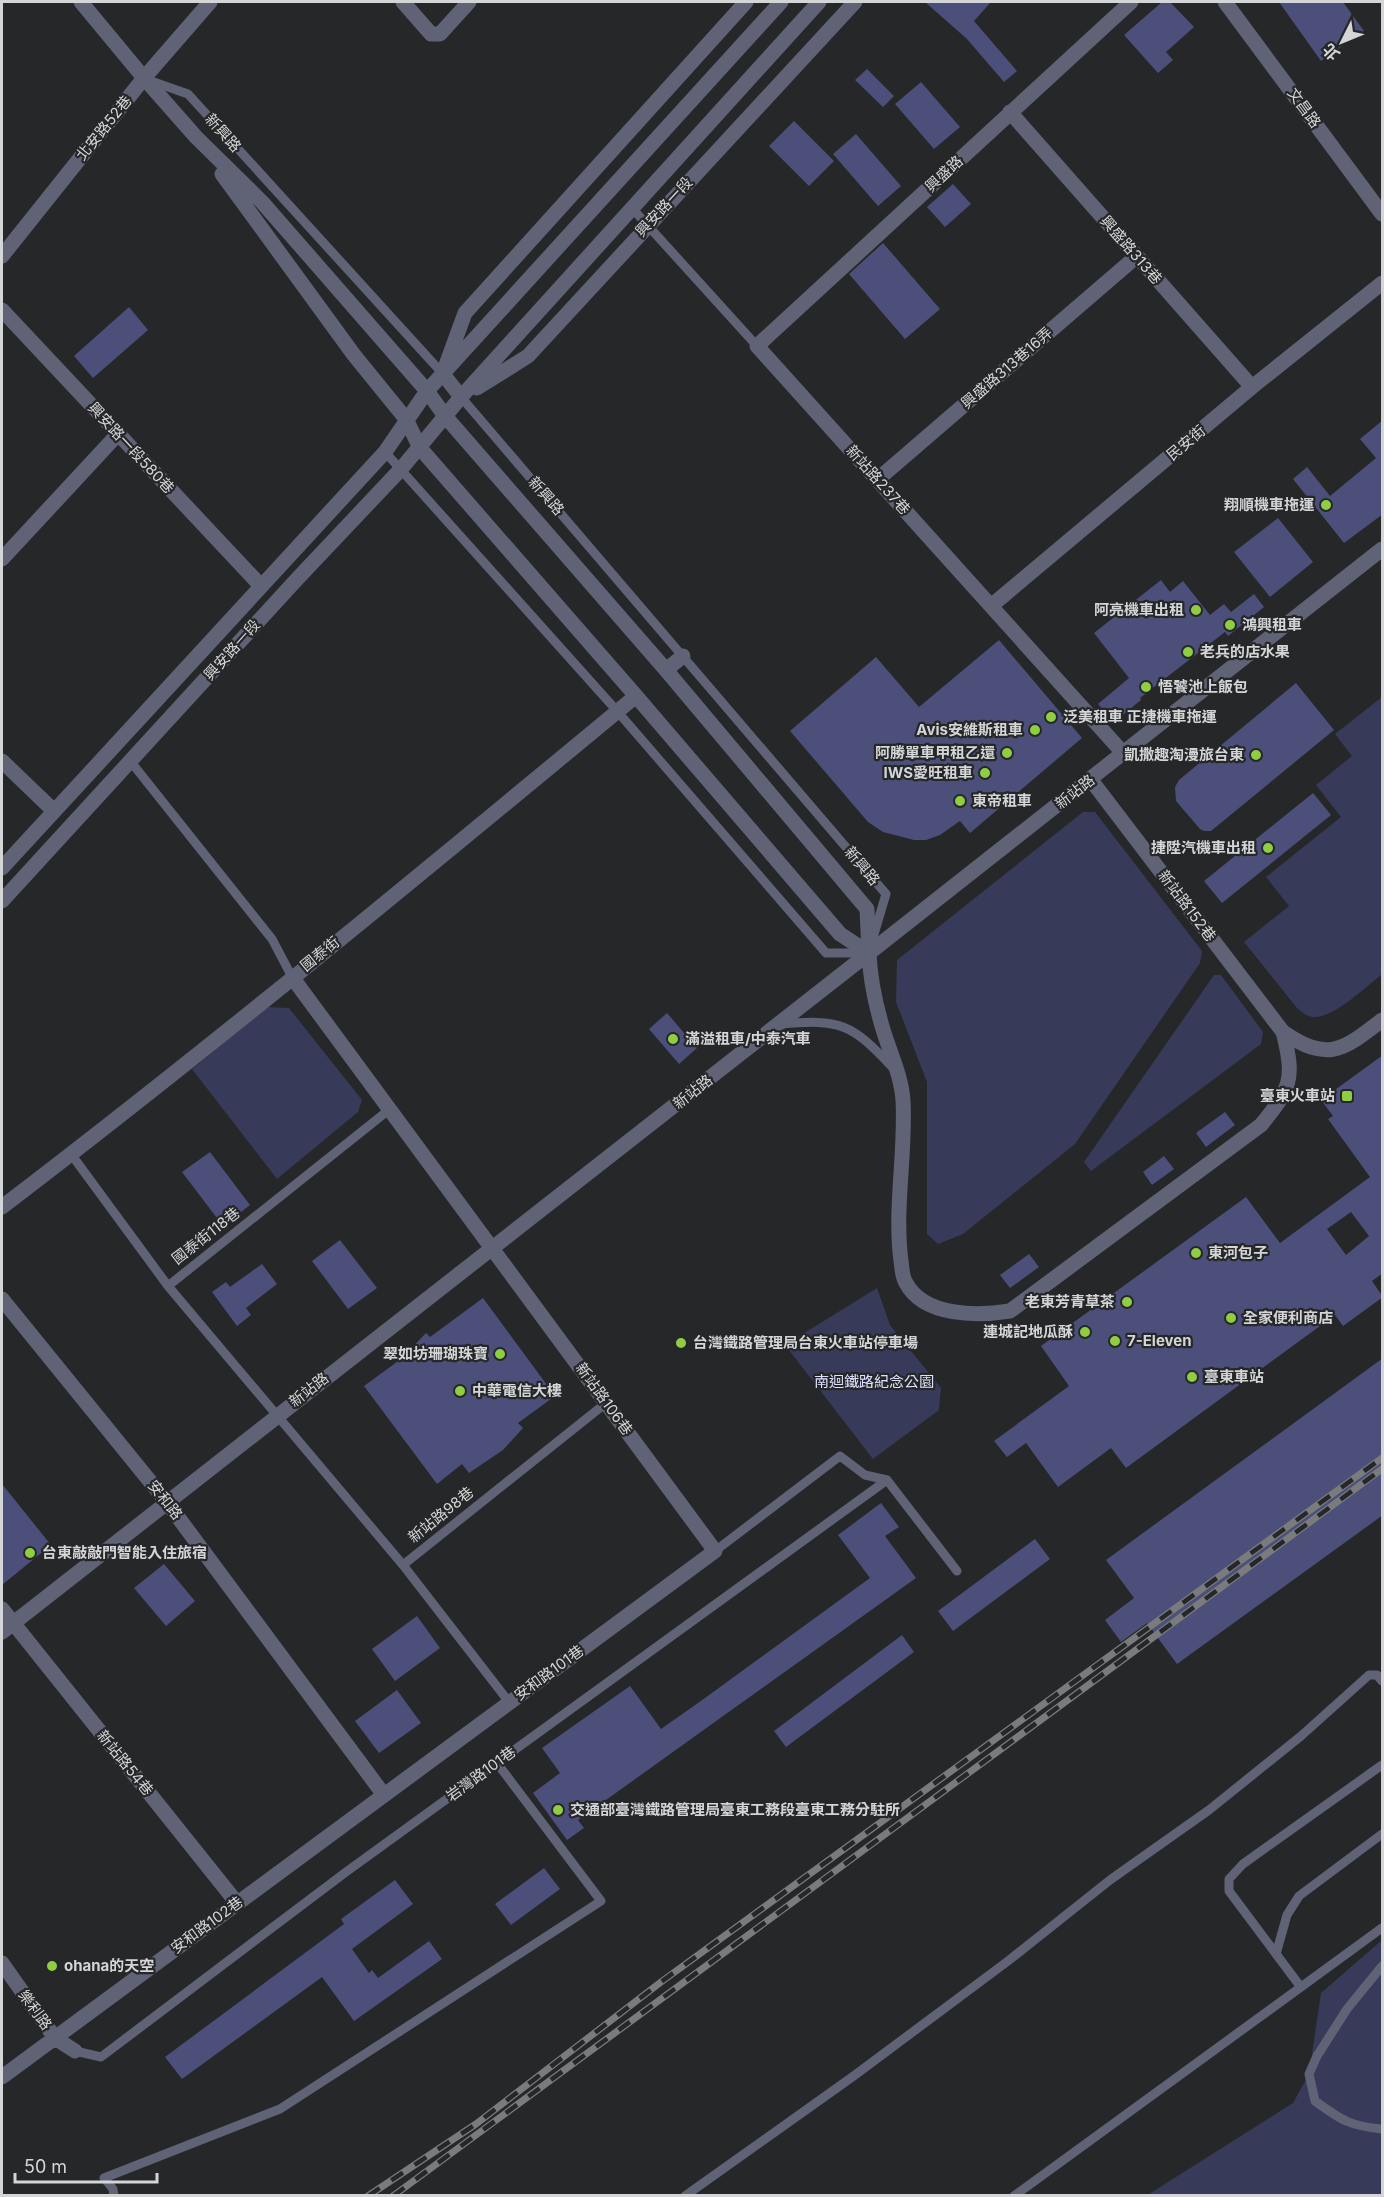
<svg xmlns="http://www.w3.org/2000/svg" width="1384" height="2197" viewBox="0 0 1384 2197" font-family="Inter,'Noto Sans TC',sans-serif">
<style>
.green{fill:#383a5a}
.building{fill:#4c4f79;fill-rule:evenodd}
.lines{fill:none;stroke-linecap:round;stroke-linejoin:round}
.service{stroke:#606276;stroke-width:9}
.minor{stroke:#606276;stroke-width:15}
.tertiary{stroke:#606276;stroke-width:15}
.rail-casing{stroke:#7a7b7d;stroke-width:7}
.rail{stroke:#262729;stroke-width:4.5;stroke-dasharray:14;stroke-linecap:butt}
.poi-dot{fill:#8fcd42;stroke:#262729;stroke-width:2}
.labels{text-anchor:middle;stroke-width:4.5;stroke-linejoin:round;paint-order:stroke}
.street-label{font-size:15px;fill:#d4d5d6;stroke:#262729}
.poi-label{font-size:15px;font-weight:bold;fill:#d4d5d6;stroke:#262729;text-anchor:start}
.park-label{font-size:15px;fill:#dee1fe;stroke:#262729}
</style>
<rect width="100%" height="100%" fill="#262729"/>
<path class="green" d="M 1382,697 L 1382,974 C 1367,986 1333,1019 1313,1017 C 1306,1016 1302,1012 1297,1008 L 1244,942 L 1289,906 L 1266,877 L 1341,817 L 1316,785 L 1352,756 L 1335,734 Z
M 1083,812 L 1095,812 L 1202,951 L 1200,963 L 1075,1144 L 963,1234 L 938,1244 L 927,1234 L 927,1082 L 896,1002 L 897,960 Z
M 1214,975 L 1221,975 L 1263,1032 L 1261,1044 L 1091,1171 L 1084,1162 Z
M 268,1007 L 289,1008 L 362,1100 L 358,1112 L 277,1179 L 192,1069 Z
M 877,1288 L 890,1325 L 941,1388 L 939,1410 L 873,1459 L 785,1345 Z
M 1382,1940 L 1382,2195 L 1146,2196 L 1293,2103 L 1309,2074 L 1321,1993 Z"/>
<path class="building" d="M 925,2 L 991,2 L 974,21 L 1017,71 L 1004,82 L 967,39 Z
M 1162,2 L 1170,2 L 1194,27 L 1166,52 L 1173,60 L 1158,73 L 1124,35 Z
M 1279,2 L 1343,2 L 1364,31 L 1321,61 Z
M 867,69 L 894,96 L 883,107 L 855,80 Z
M 921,82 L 960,127 L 934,149 L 895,104 Z
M 794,121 L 834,161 L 809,186 L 769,146 Z
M 856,134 L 901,186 L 878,206 L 833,154 Z
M 953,184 L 971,204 L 945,227 L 927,207 Z
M 883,243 L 940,309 L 905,339 L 849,274 Z
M 129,307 L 148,330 L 93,378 L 74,356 Z
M 1383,420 L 1383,514 L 1344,543 L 1293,479 L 1307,467 L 1330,496 L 1376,458 L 1360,439 Z
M 1278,518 L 1313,562 L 1270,597 L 1234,552 Z
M 1161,580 L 1170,592 L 1183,581 L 1210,615 L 1224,604 L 1231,612 L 1254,594 L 1264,607 L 1228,636 L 1225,632 L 1140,698 L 1141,700 L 1119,718 L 1106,713 L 1098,704 L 1129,678 L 1094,633 Z
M 999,640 L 1082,738 L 970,833 L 960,821 L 940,835 L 926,840 L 914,840 L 883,832 L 868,822 L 790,731 L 876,657 L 919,707 Z
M 1296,683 L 1334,730 L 1211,831 L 1204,831 L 1200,829 L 1176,801 L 1175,787 L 1179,780 Z
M 1313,793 L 1331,815 L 1222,903 L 1204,881 Z
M 667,1013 L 697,1048 L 679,1064 L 649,1029 Z
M 1383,1055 L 1383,1273 L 1372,1281 L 1383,1297 L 1343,1326 L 1335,1315 L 1126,1468 L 1111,1448 L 1058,1487 L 1026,1443 L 1007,1457 L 994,1441 L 1069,1386 L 1041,1346 L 1246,1197 L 1280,1243 L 1370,1177 L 1328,1119 L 1333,1116 L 1321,1100 ZM 1351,1212 L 1369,1236 L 1346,1255 L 1327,1229 Z
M 1225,1112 L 1235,1125 L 1206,1147 L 1196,1133 Z
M 210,1152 L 250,1205 L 223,1226 L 182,1172 Z
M 1164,1156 L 1174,1169 L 1152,1185 L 1143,1172 Z
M 340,1240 L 377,1288 L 348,1309 L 312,1261 Z
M 1029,1254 L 1039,1267 L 1010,1288 L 1000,1275 Z
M 262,1264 L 277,1284 L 246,1308 L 251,1315 L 237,1326 L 212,1292 L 226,1282 L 230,1287 Z
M 483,1298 L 555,1396 L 518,1423 L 523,1428 L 503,1450 L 469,1473 L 462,1464 L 437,1484 L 364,1386 L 401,1359 L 426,1333 L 430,1337 Z
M 1383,1358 L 1383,1515 L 1177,1664 L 1147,1623 L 1121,1642 L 1105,1620 L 1134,1598 L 1106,1560 Z
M 2,1484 L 51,1545 L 2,1585 Z
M 881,1503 L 899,1527 L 885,1536 L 916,1578 L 578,1820 L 584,1828 L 567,1840 L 533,1793 L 560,1773 L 542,1748 L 630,1686 L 661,1729 L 705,1698 L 870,1578 L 838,1535 Z
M 1035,1539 L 1050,1559 L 953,1631 L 938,1611 Z
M 164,1564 L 195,1601 L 166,1626 L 134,1588 Z
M 417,1616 L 440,1648 L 395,1681 L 372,1649 Z
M 902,1635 L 914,1652 L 786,1747 L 774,1731 Z
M 397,1690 L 421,1723 L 379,1753 L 355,1721 Z
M 544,1868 L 560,1889 L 511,1925 L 495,1904 Z
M 395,1880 L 413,1904 L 352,1949 L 369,1973 L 372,1970 L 378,1978 L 429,1941 L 442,1959 L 354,2021 L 322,1977 L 182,2079 L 165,2057 L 344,1924 L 341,1919 Z"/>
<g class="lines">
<path class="service" d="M 148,80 L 188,94 L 443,374
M 631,207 L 757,346
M 461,397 L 886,894 L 872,941
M 385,452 L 617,711 L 826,953 L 868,953
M 131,762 L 272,939 L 292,977
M 780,1024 C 841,1019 851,1023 893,1068
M 71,1154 L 168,1286 L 390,1109
M 168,1286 L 403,1565
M 715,1551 L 840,1456 L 865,1475 L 887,1480 L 957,1571
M 509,1702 L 403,1565 L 606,1403
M 1276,1954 L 1287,1915 L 1299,1896 L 1382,1834
M 1382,1966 L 1347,2009 L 1317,2056 L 1309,2074 L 1315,2101 C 1341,2120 1350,2126 1382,2129
M 1300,1986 L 1229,1891 L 1229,1879 L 1243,1864 L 1382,1765
M 75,2051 L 101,2057 L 346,1872 L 887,1480
M 114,2196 L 113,2189 L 104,2178 L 280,2109 L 601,1901 L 497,1763
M 685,2196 L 855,2075 L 1008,1961 L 1110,1880 L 1209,1810 L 1301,1736 L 1369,1675 L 1377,1675 L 1382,1681
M 1014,2196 L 1382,1928"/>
<path class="minor" d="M 403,2 L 431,34 L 440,34 L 469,2
M 1010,112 L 1252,387
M 2,256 L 144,78 L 210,2
M 2,310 L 261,586
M 443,374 L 461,397
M 877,480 L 1137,256
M 2,559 L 118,434
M 991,606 L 1252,387 L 1382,283
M 666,670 L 683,656
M 1124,754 L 757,346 L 1131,2
M 2,761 L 54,811
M 1091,780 L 1283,1032 C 1328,1063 1343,1050 1382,1020
M 869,953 C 870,978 875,1002 882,1026 C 889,1051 901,1074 903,1100 C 906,1154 894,1208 901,1261 C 902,1268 902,1277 906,1283 C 924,1317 978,1316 1010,1311 L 1261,1125 C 1291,1088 1295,1079 1283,1032
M 2,1207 C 217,1043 427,869 636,696
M 2,1299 L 166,1501 L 384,1795
M 2,1609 L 237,1903
M 2,1632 L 869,953
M 2,1963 L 55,2038 L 75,2051
M 2,2077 L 715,1551 L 292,977"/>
<path class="tertiary" d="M 81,2 L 144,78 L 196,137 L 262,202 L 427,391 L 445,416 L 666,670 L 867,909 L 869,953
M 1225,2 L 1382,214
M 222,174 L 354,355 L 406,419 L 420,448 L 636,696 L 840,934 L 869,953
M 446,365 L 465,313 L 746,2
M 477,388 L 528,356 L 855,2
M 2,868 L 385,452 L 427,391 L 781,2
M 2,901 L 298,578 L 401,469 L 461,397 L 819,2
M 869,953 L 1382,549"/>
<g class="rail-casing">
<path id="rail" d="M 368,2196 L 476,2124 L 661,1982 L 1382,1458
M 393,2196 L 1382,1469"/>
</g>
<use href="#rail" class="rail"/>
</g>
<g class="poi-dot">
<circle cx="1326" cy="505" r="6"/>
<circle cx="1196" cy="610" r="6"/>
<circle cx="1230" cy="625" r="6"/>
<circle cx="1188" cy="652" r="6"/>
<circle cx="1146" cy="687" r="6"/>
<circle cx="1051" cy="717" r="6"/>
<circle cx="1035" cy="730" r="6"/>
<circle cx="1007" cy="753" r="6"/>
<circle cx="1256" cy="755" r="6"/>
<circle cx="985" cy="773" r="6"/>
<circle cx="960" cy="801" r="6"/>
<circle cx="1268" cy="848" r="6"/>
<circle cx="673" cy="1039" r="6"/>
<rect x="1341" y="1090" width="12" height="12" rx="3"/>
<circle cx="1196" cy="1253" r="6"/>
<circle cx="1127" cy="1302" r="6"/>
<circle cx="1231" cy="1318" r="6"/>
<circle cx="1085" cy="1332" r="6"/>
<circle cx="1115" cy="1341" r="6"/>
<circle cx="681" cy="1343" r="6"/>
<circle cx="500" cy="1354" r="6"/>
<circle cx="1192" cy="1377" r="6"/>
<circle cx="460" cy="1391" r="6"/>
<circle cx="30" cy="1553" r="6"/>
<circle cx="558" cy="1810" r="6"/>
<circle cx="52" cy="1966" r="6"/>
</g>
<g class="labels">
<g class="street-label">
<text transform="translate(1304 108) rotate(54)" y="5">文昌路</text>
<text transform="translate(104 128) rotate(-51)" y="5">北安路52巷</text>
<text transform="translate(223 133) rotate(48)" y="5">新興路</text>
<text transform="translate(944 174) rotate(-43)" y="5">興盛路</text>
<text transform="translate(664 207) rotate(-47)" y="5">興安路一段</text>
<text transform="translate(1131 250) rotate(49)" y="5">興盛路313巷</text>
<text transform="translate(1007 368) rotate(-41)" y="5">興盛路313巷16弄</text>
<text transform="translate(1186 443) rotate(-40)" y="5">民安街</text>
<text transform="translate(131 448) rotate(47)" y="5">興安路一段580巷</text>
<text transform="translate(878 480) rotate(48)" y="5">新站路237巷</text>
<text transform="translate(546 496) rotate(49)" y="5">新興路</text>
<text transform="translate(232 650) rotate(-48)" y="5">興安路一段</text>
<text transform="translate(1075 792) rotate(-38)" y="5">新站路</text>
<text transform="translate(862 866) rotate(50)" y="5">新興路</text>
<text transform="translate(1187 906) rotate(53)" y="5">新站路152巷</text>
<text transform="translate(320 954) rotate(-39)" y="5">國泰街</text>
<text transform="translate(693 1092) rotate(-38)" y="5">新站路</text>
<text transform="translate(206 1236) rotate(-38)" y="5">國泰街118巷</text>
<text transform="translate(309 1390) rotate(-38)" y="5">新站路</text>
<text transform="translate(604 1399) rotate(54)" y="5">新站路106巷</text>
<text transform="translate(165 1500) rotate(52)" y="5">安和路</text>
<text transform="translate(441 1515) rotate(-39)" y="5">新站路98巷</text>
<text transform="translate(549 1673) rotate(-36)" y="5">安和路101巷</text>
<text transform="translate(125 1763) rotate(51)" y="5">新站路54巷</text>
<text transform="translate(481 1774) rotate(-36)" y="5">岩灣路101巷</text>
<text transform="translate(207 1925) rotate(-36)" y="5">安和路102巷</text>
<text transform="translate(35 2010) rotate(54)" y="5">樂利路</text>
</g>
<g class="poi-label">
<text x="1314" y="510" text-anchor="end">翔順機車拖運</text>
<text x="1184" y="615" text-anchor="end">阿亮機車出租</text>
<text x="1242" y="630">鴻興租車</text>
<text x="1200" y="657">老兵的店水果</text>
<text x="1158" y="692">悟饕池上飯包</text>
<text x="1063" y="722">泛美租車 正捷機車拖運</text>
<text x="1023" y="735" text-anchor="end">Avis安維斯租車</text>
<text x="995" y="758" text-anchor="end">阿勝單車甲租乙還</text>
<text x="1244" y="760" text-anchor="end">凱撒趣淘漫旅台東</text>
<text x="973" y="778" text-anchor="end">IWS愛旺租車</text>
<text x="972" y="806">東帝租車</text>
<text x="1256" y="853" text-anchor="end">捷陞汽機車出租</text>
<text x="685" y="1044">滿溢租車/中泰汽車</text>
<text x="1335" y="1101" text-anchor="end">臺東火車站</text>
<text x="1208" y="1258">東河包子</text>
<text x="1115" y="1307" text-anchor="end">老東芳青草茶</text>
<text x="1243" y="1323">全家便利商店</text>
<text x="1073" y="1337" text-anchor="end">連城記地瓜酥</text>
<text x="1127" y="1346">7-Eleven</text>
<text x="693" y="1348">台灣鐵路管理局台東火車站停車場</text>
<text x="488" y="1359" text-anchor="end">翠如坊珊瑚珠寶</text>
<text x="1204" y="1382">臺東車站</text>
<text x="472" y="1396">中華電信大樓</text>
<text x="42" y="1558">台東敲敲門智能入住旅宿</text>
<text x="570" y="1815">交通部臺灣鐵路管理局臺東工務段臺東工務分駐所</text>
<text x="64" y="1971">ohana的天空</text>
</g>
<g class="park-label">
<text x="874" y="1387">南迴鐵路紀念公園</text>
</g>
</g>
<rect width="1384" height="2197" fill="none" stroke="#d4d5d6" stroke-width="6"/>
<g transform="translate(1342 42) rotate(227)" stroke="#262729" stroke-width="4.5" paint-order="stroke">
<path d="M0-4.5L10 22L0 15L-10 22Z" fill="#d4d5d6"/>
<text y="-9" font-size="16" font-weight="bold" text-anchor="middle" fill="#d4d5d6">北</text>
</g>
<path d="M15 2173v9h142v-9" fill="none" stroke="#d4d5d6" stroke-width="3"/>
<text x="24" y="2173" font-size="18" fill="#d4d5d6" stroke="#262729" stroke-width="4.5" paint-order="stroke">50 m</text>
</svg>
